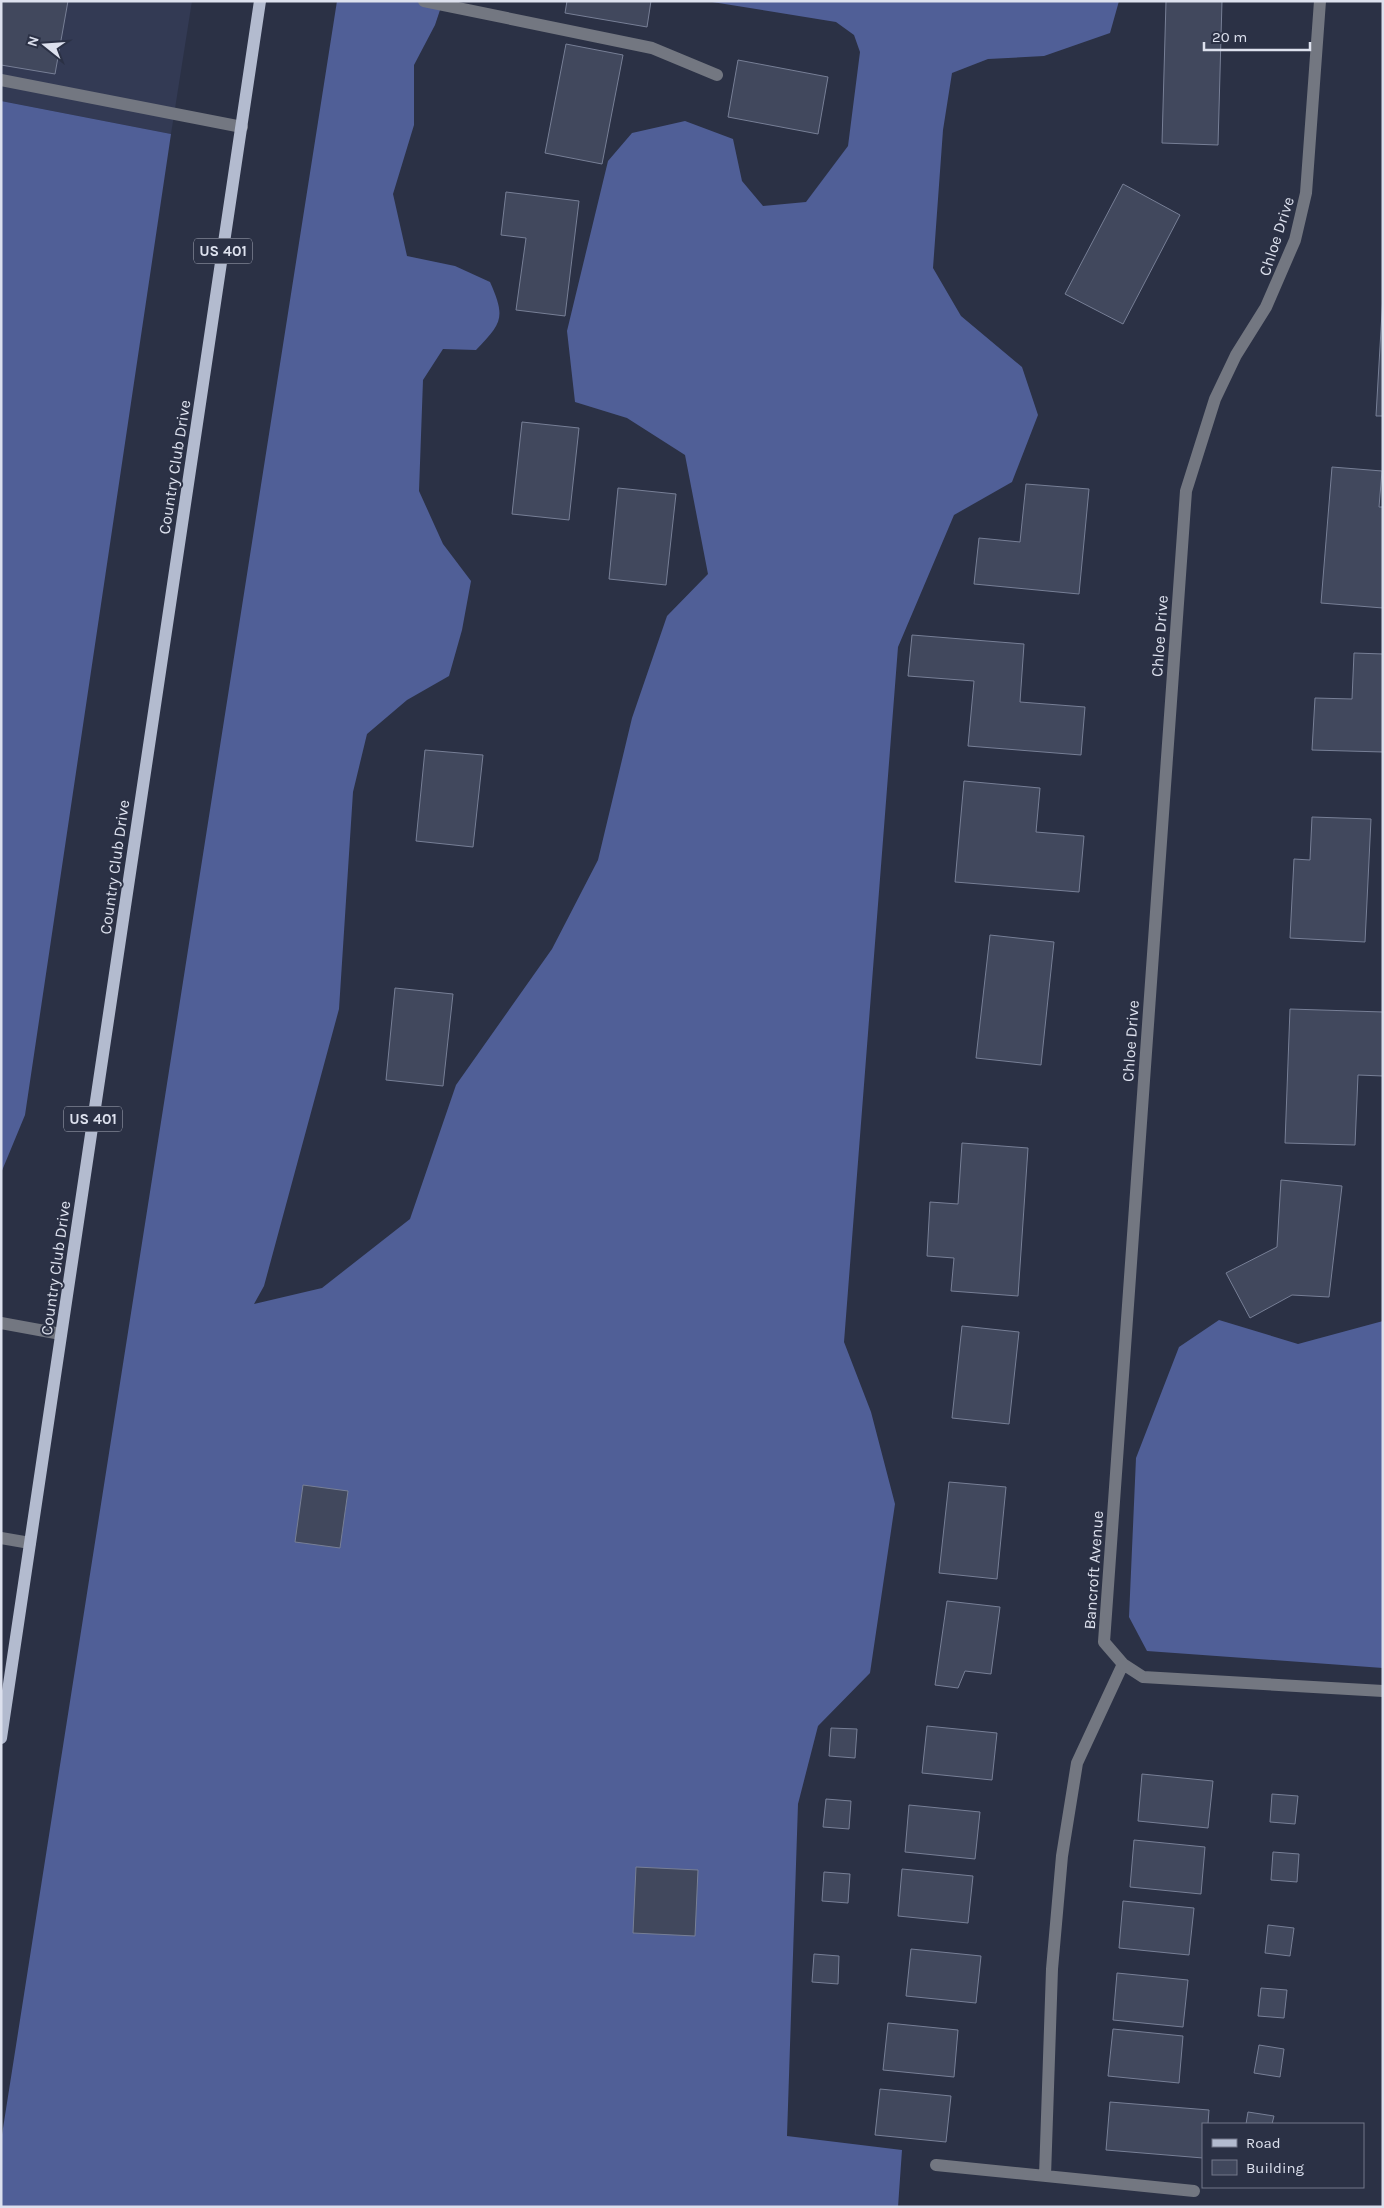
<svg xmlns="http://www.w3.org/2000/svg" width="1384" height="2208" viewBox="0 0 1384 2208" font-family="Karla,sans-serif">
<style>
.built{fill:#333a54}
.forest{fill:#505f97}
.building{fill:#41485d;stroke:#777f96}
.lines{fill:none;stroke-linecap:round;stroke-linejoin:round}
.minor{stroke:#737781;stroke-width:12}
.major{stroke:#b3bbcf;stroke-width:12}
.labels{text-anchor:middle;stroke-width:4;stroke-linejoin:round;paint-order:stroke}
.shield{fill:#2b3145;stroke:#a8acbb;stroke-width:1}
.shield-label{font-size:15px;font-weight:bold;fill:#dde1ee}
.street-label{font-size:16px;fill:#dde1ee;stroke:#2b3145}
</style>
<rect width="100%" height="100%" fill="#2b3145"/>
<path class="built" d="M 1,1 L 192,1 L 171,134 L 1,101 Z"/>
<path class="forest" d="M 337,1 L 443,1 L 435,25 L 414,65 L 414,125 L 393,194 L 407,256 L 455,266 L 490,282 C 506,318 502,323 476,350 L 443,349 L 423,380 L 419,491 L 443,544 L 471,581 L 462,630 L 449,676 L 407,700 L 367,734 L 353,792 L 339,1009 L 264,1286 L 254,1304 L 322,1288 L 410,1219 L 456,1085 L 552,949 L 598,860 L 632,718 L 667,616 L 708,574 L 685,455 L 627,418 L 575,402 L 567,331 L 608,161 L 632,133 L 685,121 L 733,139 L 742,181 L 763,206 L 806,202 L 848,146 L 860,52 L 854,35 L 836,22 L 706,1 L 1119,1 L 1110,33 L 1044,56 L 988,59 L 952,73 L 943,130 L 933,268 L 961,316 L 1022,367 L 1038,415 L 1012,482 L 954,515 L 898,647 L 844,1342 L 871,1412 L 895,1504 L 870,1673 L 818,1726 L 798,1804 L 787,2136 L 902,2150 L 898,2207 L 1,2207 L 1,2141 Z
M 1,101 L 171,134 L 25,1115 L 1,1173 Z
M 1219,1320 L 1298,1344 L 1383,1321 L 1383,1668 L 1147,1651 L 1129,1617 L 1136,1458 L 1179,1347 Z"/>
<path class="building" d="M 1,1 L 68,1 L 55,74 L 1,65 Z
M 567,1 L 651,1 L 647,27 L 565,13 Z
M 1166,1 L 1222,1 L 1218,145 L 1162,143 Z
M 566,44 L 623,55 L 602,164 L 545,153 Z
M 738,60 L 828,77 L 818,134 L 728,117 Z
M 1123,184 L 1180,215 L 1123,324 L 1065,294 Z
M 506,192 L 579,201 L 565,316 L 516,310 L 526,238 L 501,235 Z
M 1383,295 L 1383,416 L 1376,416 Z
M 522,422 L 579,428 L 569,520 L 512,514 Z
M 1332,467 L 1382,471 L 1379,507 L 1383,507 L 1383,608 L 1321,603 Z
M 1026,484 L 1089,489 L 1079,594 L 974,584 L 979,538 L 1020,542 Z
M 618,488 L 676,494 L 666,585 L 609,579 Z
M 912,635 L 1024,644 L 1020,702 L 1085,707 L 1081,755 L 968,746 L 974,681 L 908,676 Z
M 1354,653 L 1383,654 L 1383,752 L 1312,750 L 1315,698 L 1352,699 Z
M 425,750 L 483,755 L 473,847 L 416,841 Z
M 964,781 L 1040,788 L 1036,832 L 1084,836 L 1079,892 L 955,882 Z
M 1312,817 L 1371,819 L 1365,942 L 1290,938 L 1294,859 L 1310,860 Z
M 990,935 L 1054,942 L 1041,1065 L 976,1058 Z
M 395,988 L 453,994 L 443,1086 L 386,1080 Z
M 1290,1009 L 1383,1012 L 1383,1076 L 1358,1075 L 1355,1145 L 1285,1143 Z
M 962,1143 L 1028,1148 L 1018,1296 L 951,1291 L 954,1258 L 927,1256 L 930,1202 L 958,1204 Z
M 1281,1180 L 1342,1186 L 1329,1297 L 1292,1295 L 1250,1318 L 1226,1273 L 1277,1247 Z
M 962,1326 L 1019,1332 L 1009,1424 L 952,1418 Z
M 949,1482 L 1006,1487 L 997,1579 L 939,1573 Z
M 303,1485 L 348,1491 L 340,1548 L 295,1542 Z
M 947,1601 L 1000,1607 L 991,1674 L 965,1671 L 958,1688 L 935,1685 Z
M 927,1726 L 997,1733 L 992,1780 L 922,1773 Z
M 831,1728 L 857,1729 L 855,1758 L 829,1756 Z
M 1142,1774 L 1213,1781 L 1208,1828 L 1138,1821 Z
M 1272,1794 L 1298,1796 L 1295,1824 L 1270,1822 Z
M 826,1799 L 851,1801 L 849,1829 L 823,1827 Z
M 909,1805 L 980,1812 L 975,1859 L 905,1852 Z
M 1134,1840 L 1205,1847 L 1201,1894 L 1130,1887 Z
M 1273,1852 L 1299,1854 L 1297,1882 L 1271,1880 Z
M 636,1867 L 698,1870 L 695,1936 L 633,1933 Z
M 902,1869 L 973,1876 L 968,1923 L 898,1916 Z
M 824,1872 L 850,1874 L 848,1903 L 822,1901 Z
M 1123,1901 L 1194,1908 L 1189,1955 L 1119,1948 Z
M 1268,1925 L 1294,1928 L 1290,1956 L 1265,1953 Z
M 911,1949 L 981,1956 L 976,2003 L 906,1996 Z
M 814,1954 L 839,1956 L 838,1984 L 812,1982 Z
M 1117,1973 L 1188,1980 L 1183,2027 L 1113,2020 Z
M 1261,1988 L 1287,1990 L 1284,2018 L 1258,2016 Z
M 888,2023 L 958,2030 L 954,2077 L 883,2070 Z
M 1113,2029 L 1183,2036 L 1179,2083 L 1108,2076 Z
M 1259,2045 L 1284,2049 L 1280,2077 L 1254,2073 Z
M 880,2089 L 951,2096 L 946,2142 L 875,2135 Z
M 1110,2102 L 1209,2110 L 1208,2124 L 1203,2124 L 1203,2158 L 1106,2150 Z
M 1248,2112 L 1274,2116 L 1272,2124 L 1246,2124 Z"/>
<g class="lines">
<path class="minor" d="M 424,1 L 652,48 L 717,75
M 1320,1 L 1306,193 L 1295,240 L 1266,307 L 1236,355 L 1215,399 L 1186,491 L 1104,1642 L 1123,1664 L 1143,1677 L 1383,1691
M 1,80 L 242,127
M 1,1323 L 61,1334
M 1,1538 L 30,1543
M 936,2165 L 1194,2191
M 1045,2176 L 1052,1969 L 1062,1856 L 1077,1763 L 1123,1664"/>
<path class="major" d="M 1,1738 L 260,1"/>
</g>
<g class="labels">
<g class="shield">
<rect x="194" y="238.5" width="58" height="25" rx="4"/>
<rect x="64" y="1106.5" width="58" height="25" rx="4"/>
</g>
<g class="shield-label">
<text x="223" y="256">US 401</text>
<text x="93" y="1124">US 401</text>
</g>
<g class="street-label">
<text transform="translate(1276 236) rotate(-72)" y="6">Chloe Drive</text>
<text transform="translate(174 467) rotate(-81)" y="6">Country Club Drive</text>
<text transform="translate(1159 636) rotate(-86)" y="6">Chloe Drive</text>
<text transform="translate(114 867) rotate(-82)" y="6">Country Club Drive</text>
<text transform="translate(1130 1041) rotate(-86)" y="6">Chloe Drive</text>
<text transform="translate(55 1268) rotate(-82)" y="6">Country Club Drive</text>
<text transform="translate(1093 1570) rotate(-86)" y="6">Bancroft Avenue</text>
</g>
</g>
<rect width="1384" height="2208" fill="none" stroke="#dde1ee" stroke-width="5"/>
<rect x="1202" y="2123" width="162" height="65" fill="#2b3145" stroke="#727789"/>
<rect x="1212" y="2139" width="25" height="8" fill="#b3bbcf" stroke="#727789"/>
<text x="1246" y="2148" font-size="15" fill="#dde1ee">Road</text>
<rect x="1212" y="2160" width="25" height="15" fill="#41485d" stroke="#727789"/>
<text x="1246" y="2173" font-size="15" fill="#dde1ee">Building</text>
<g transform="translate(45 45) rotate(287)" stroke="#2b3145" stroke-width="4" paint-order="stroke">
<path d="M0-4L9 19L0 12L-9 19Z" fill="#dde1ee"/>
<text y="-8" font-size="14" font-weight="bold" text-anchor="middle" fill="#dde1ee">N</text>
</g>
<path d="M1204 42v8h106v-8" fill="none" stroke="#dde1ee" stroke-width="2.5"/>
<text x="1212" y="42" font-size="15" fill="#dde1ee" stroke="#2b3145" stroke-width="4" paint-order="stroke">20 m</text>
</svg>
